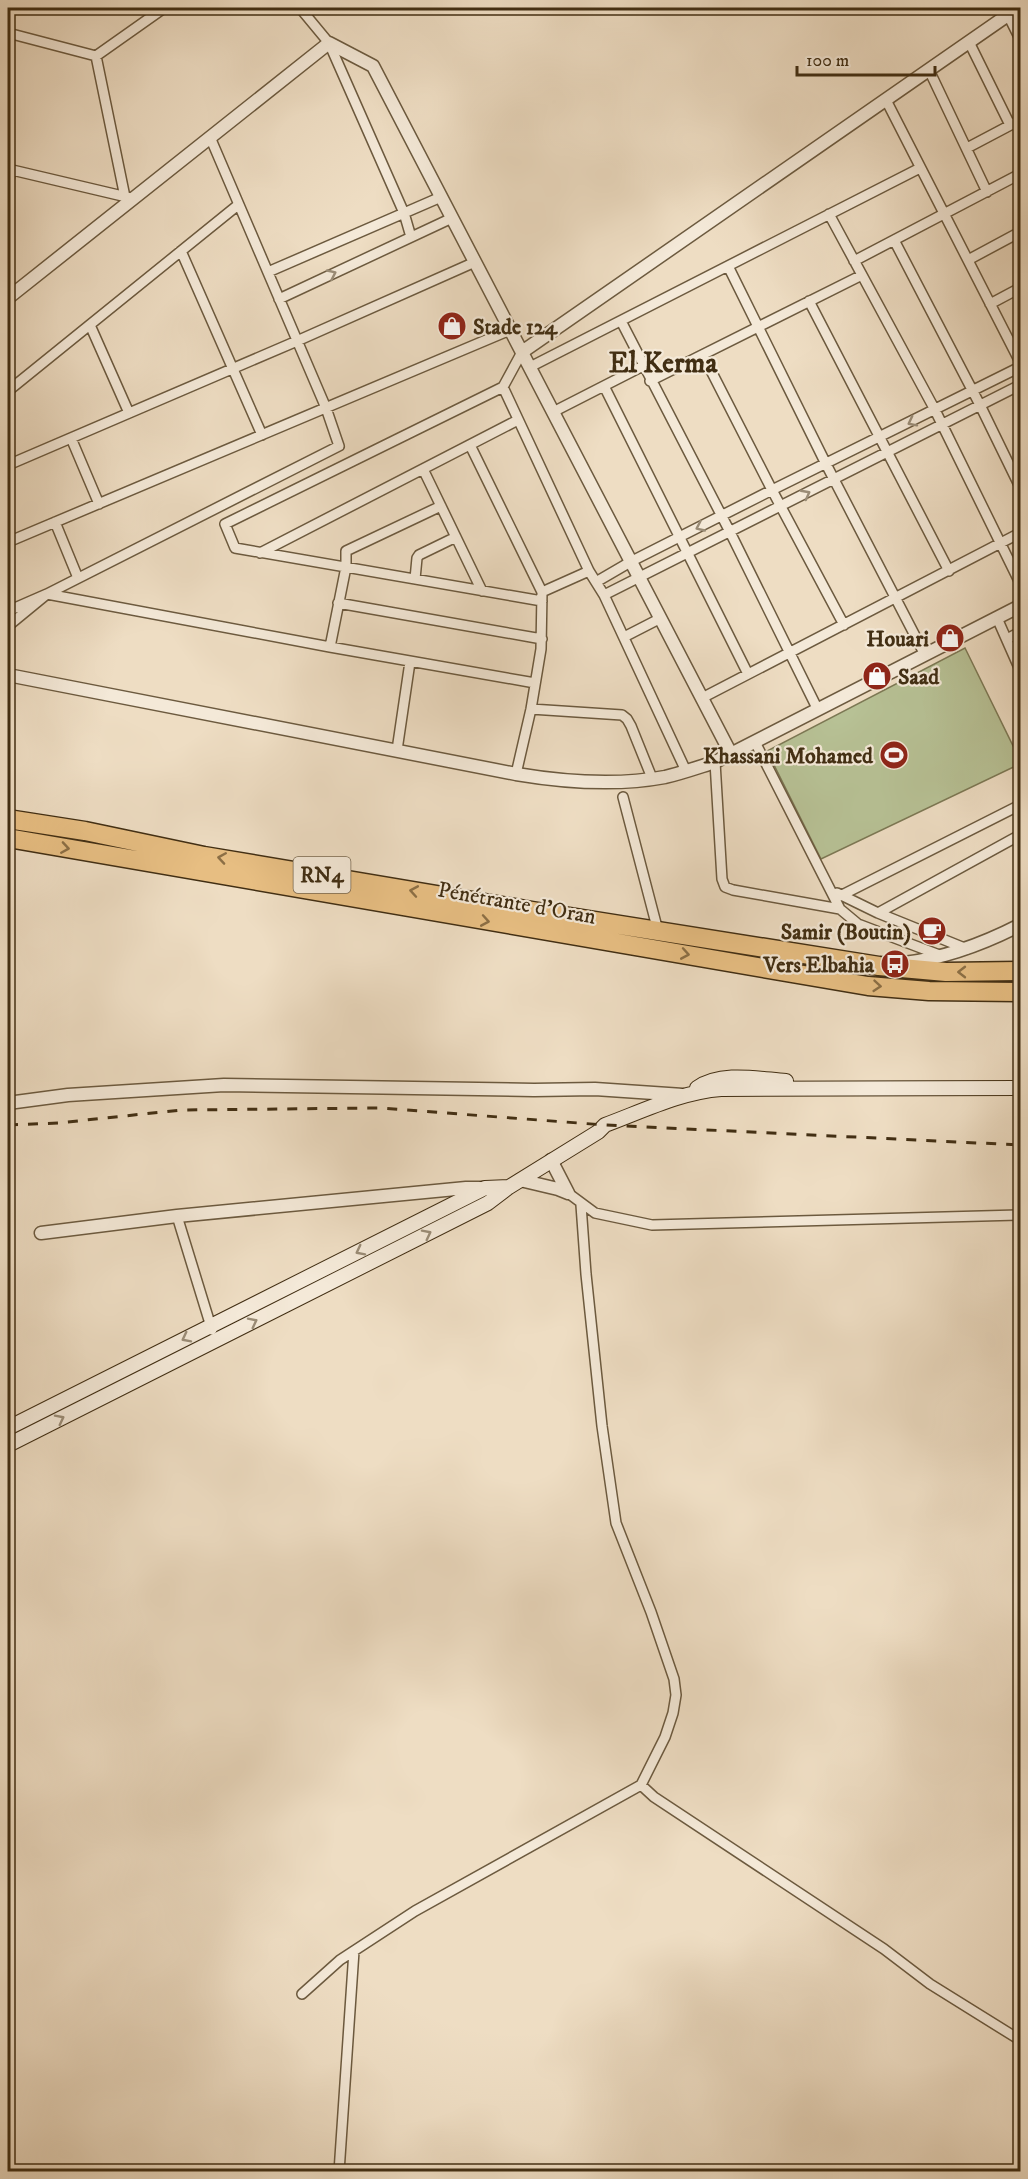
<svg xmlns="http://www.w3.org/2000/svg" width="1028" height="2179" viewBox="0 0 1028 2179" font-family="'IM FELL DW Pica',serif">
<style>
.green{fill:#b7c195;stroke:#7c7854;stroke-width:1.5}
.lines{fill:none;stroke-linecap:round;stroke-linejoin:round}
.minor-casing{stroke:#6c5a3f;stroke-width:12}
.tertiary-casing{stroke:#6c5a3f;stroke-width:15}
.secondary-casing{stroke:#412e13;stroke-width:16}
.motorway-casing{stroke:#412e13;stroke-width:21}
.minor{stroke:#f4e9d8;stroke-width:9}
.tertiary{stroke:#f4e9d8;stroke-width:12}
.secondary{stroke:#f4e9d8;stroke-width:14}
.motorway{stroke:#e7be82;stroke-width:18}
.rail{stroke:#412e13;stroke-width:3;stroke-dasharray:10 10;stroke-linecap:butt}
.oneway{stroke:#9a8c76}
.oneway2{stroke:#8c6f45}
.labels{text-anchor:middle;stroke-width:4.5;stroke-linejoin:round;paint-order:stroke}
.shield{fill:#f4e9d8;stroke:#77664e;stroke-width:1.5}
.shield-label{font-size:21px;font-weight:bold;fill:#412e13}
.poi-label{font-size:22px;font-weight:bold;fill:#412e13;stroke:#f4e9d8;text-anchor:end}
.street-label{font-size:22px;fill:#412e13;stroke:#f4e9d8}
.district-label{font-size:28px;font-weight:bold;fill:#412e13;stroke:#f4e9d8}
</style>
<rect width="100%" height="100%" fill="#eeddc3"/>
<filter id="stains"><feTurbulence type="fractalNoise" baseFrequency=".00333" numOctaves="4"/><feColorMatrix values="0 0 0 0 .2 0 0 0 0 .09 0 0 0 0 .02 0 0 0 .5 -.17"/></filter>
<radialGradient id="worn" r=".72"><stop offset=".6" stop-color="#630" stop-opacity="0"/><stop offset="1" stop-color="#630" stop-opacity=".3"/></radialGradient>
<path class="green" d="M 965,648 L 1020,760 L 1020,764 L 821,859 L 767,751 Z"/>
<g class="lines">
<g class="minor-casing">
<path id="minor" d="M 300,8 L 329,43 L 404,213 L 411,237
M 1008,15 L 1020,39
M 8,33 L 96,56 L 164,8
M 969,42 L 1010,125
M 96,56 L 125,197
M 929,70 L 987,192
M 886,100 L 1020,362
M 210,137 L 326,408 L 339,446 L 47,594 L 330,647 L 535,683
M 967,148 L 1020,120
M 8,169 L 131,198
M 8,184 L 11,170
M 829,214 L 935,410 L 1020,583
M 894,240 L 980,405 L 1020,487
M 181,251 L 262,435
M 968,260 L 1020,232
M 854,261 L 1020,174
M 728,266 L 826,464 L 925,655
M 268,272 L 441,197
M 279,299 L 452,218
M 809,301 L 949,571
M 990,304 L 1020,288
M 621,321 L 729,530 L 818,710
M 90,325 L 129,413
M 522,352 L 503,387 L 225,524 L 235,548 L 542,601
M 703,355 L 772,490 L 844,625
M 530,367 L 920,168
M 650,381 L 862,275
M 604,386 L 748,674
M 503,387 L 589,571 L 604,595 L 686,771
M 8,391 L 238,205
M 553,412 L 643,366
M 71,438 L 99,504
M 470,445 L 542,592
M 8,465 L 297,341 L 475,262
M 423,469 L 482,591
M 55,522 L 78,578
M 8,542 L 510,330
M 260,553 L 518,420
M 415,579 L 417,558 L 419,555 L 456,537
M 596,582 L 632,561 L 776,488 L 1020,367
M 604,595 L 1020,385
M 338,603 L 542,639
M 8,611 L 47,594 L 8,626
M 997,618 L 1020,670
M 624,637 L 661,618
M 1007,639 L 1020,632
M 330,647 L 346,567 L 346,551 L 441,506
M 702,698 L 1020,533
M 531,709 L 622,715 L 627,719 L 631,726 L 652,778
M 755,742 L 840,909 L 858,924 L 942,956
M 397,750 L 410,662
M 715,762 L 722,879 L 725,887 L 733,890 L 840,909
M 516,774 L 531,709 L 541,649 L 542,592 L 589,571
M 623,797 L 658,931
M 837,893 L 878,913 L 967,949
M 840,896 L 1020,805
M 878,913 L 1020,835
M 568,1193 L 595,1213 L 652,1225 L 1020,1215
M 177,1216 L 212,1330
M 641,1785 L 654,1797 L 884,1949 L 930,1984 L 1020,2040
M 302,1994 L 340,1960 L 415,1911 L 641,1785 L 665,1737 L 673,1713 L 676,1695 L 674,1679 L 651,1612 L 616,1523 L 602,1426 L 586,1274 L 581,1205
M 339,2172 L 354,1951"/>
</g>
<g class="tertiary-casing">
<path id="tertiary" d="M 8,298 L 329,43 L 373,66 L 731,754
M 522,352 L 1018,8
M 8,675 L 516,774 C 564,782 617,786 665,777 C 682,773 699,767 715,762 L 1020,606
M 904,963 C 946,958 983,944 1020,925
M 8,1103 L 68,1095 L 224,1085 L 534,1090 L 595,1089 L 683,1095
M 551,1160 L 568,1193
M 520,1180 L 558,1189 L 568,1193
M 41,1233 L 177,1216 L 466,1188 L 485,1188"/>
</g>
<g class="secondary-casing">
<path id="secondary" d="M 697,1088 C 721,1071 758,1079 786,1081
M 8,1428 L 485,1188 L 509,1187
M 8,1445 L 488,1203 L 509,1187 L 598,1132 L 605,1125 C 643,1111 681,1092 721,1089 L 1020,1088"/>
</g>
<g class="motorway-casing">
<path id="motorway" d="M 8,819 L 85,831 L 204,856 L 532,911 L 879,966 L 946,972 L 1020,971
M 8,838 L 868,986 L 929,991 L 1020,992"/>
</g>
<use href="#minor" class="minor"/>
<use href="#tertiary" class="tertiary"/>
<use href="#secondary" class="secondary"/>
<use href="#motorway" class="motorway"/>
<path class="rail" d="M 8,1125 L 58,1123 L 181,1110 L 379,1108 L 605,1125 L 1020,1145"/>
</g>
<defs><path id="oneway-chevron" d="M-2-3.5L2.5 0L-2 3.5" fill="none" stroke-width="1.6" stroke-linecap="round" stroke-linejoin="round" transform="scale(1.5)"/></defs>
<g class="oneway">
<use href="#oneway-chevron" transform="translate(332 274) rotate(-25)"/>
<use href="#oneway-chevron" transform="translate(912 422) rotate(153)"/>
<use href="#oneway-chevron" transform="translate(806 494) rotate(-28)"/>
<use href="#oneway-chevron" transform="translate(700 527) rotate(155)"/>
<use href="#oneway-chevron" transform="translate(427 1234) rotate(-27)"/>
<use href="#oneway-chevron" transform="translate(360 1251) rotate(153)"/>
<use href="#oneway-chevron" transform="translate(253 1322) rotate(-27)"/>
<use href="#oneway-chevron" transform="translate(186 1338) rotate(153)"/>
<use href="#oneway-chevron" transform="translate(60 1419) rotate(-27)"/>
</g>
<g class="oneway2">
<use href="#oneway-chevron" transform="translate(65 848) rotate(9)"/>
<use href="#oneway-chevron" transform="translate(222 858) rotate(-171)"/>
<use href="#oneway-chevron" transform="translate(414 891) rotate(-170)"/>
<use href="#oneway-chevron" transform="translate(485 921) rotate(10)"/>
<use href="#oneway-chevron" transform="translate(685 954) rotate(10)"/>
<use href="#oneway-chevron" transform="translate(962 972) rotate(-180)"/>
<use href="#oneway-chevron" transform="translate(877 986) rotate(5)"/>
</g>
<defs>
<g id="shop-disc" transform="scale(1.5)"><circle r="9.5" fill="#8f2418" stroke="#f4e9d8"/><path d="M-5-2.5h2.3a2.7 3.5 0 0 1 5.4 0H5L5.5 6h-11ZM-1.5-2.5h3a1.5 2.3 0 0 0-3 0Z" fill="#fff"/></g>
<g id="stadium-disc" transform="scale(1.5)"><circle r="9.5" fill="#8f2418" stroke="#f4e9d8"/><path d="M0-5a6.5 5 0 1 0 0 10a6.5 5 0 1 0 0-10ZM-3.5-1.8h7v3.6h-7Z" fill="#fff"/></g>
<g id="cafe-disc" transform="scale(1.5)"><circle r="9.5" fill="#8f2418" stroke="#f4e9d8"/><path d="M-5.5-4.5H6V0H3Q3 3.5 0 3.5H-2.5Q-5.5 3.5-5.5 0ZM3-3.2v2h1.7v-2ZM-6 4.5H4V6H-6Z" fill="#fff"/></g>
<g id="bus-disc" transform="scale(1.5)"><circle r="9.5" fill="#8f2418" stroke="#f4e9d8"/><path d="M-5-6H5V4H4V6H2V4H-2V6H-4V4H-5ZM-3.5-4V0h7V-4ZM-3.5 1.2v1.5H-2V1.2ZM2 1.2v1.5H3.5V1.2Z" fill="#fff"/></g>
</defs>
<g fill-rule="evenodd">
<use href="#shop-disc" x="452" y="326"/>
<use href="#shop-disc" x="950" y="638"/>
<use href="#shop-disc" x="877" y="676"/>
<use href="#stadium-disc" x="894" y="755"/>
<use href="#cafe-disc" x="932" y="931"/>
<use href="#bus-disc" x="895" y="964"/>
</g>
<g class="labels">
<rect class="shield" x="293.5" y="857" width="57" height="36" rx="4.5"/>
<g class="shield-label">
<text x="322" y="882">RN4</text>
</g>
<g class="poi-label">
<text x="473" y="334" text-anchor="start">Stade 124</text>
<text x="929" y="646">Houari</text>
<text x="898" y="684" text-anchor="start">Saad</text>
<text x="873" y="763">Khassani Mohamed</text>
<text x="911" y="939">Samir (Boutin)</text>
<text x="874" y="972">Vers Elbahia</text>
</g>
<g class="street-label">
<text transform="translate(517 902) rotate(10)" y="8">Pénétrante d'Oran</text>
</g>
<g class="district-label">
<text x="663" y="372">El Kerma</text>
</g>
</g>
<rect width="1028" height="2179" fill="none" stroke="#eeddc3" stroke-width="30"/>
<rect x="9" y="9" width="1010" height="2161" fill="none" stroke="#412e13" stroke-width="3"/>
<rect x="15" y="15" width="998" height="2149" fill="none" stroke="#412e13" stroke-width="1.5"/>
<path d="M797 66v9h138v-9" fill="none" stroke="#412e13" stroke-width="3"/>
<text x="806" y="66" font-size="18" fill="#412e13" stroke="#f4e9d8" stroke-width="4.5" paint-order="stroke">100 m</text>
<rect width="100%" height="100%" filter="url(#stains)"/>
<rect width="100%" height="100%" fill="url(#worn)"/>
</svg>
